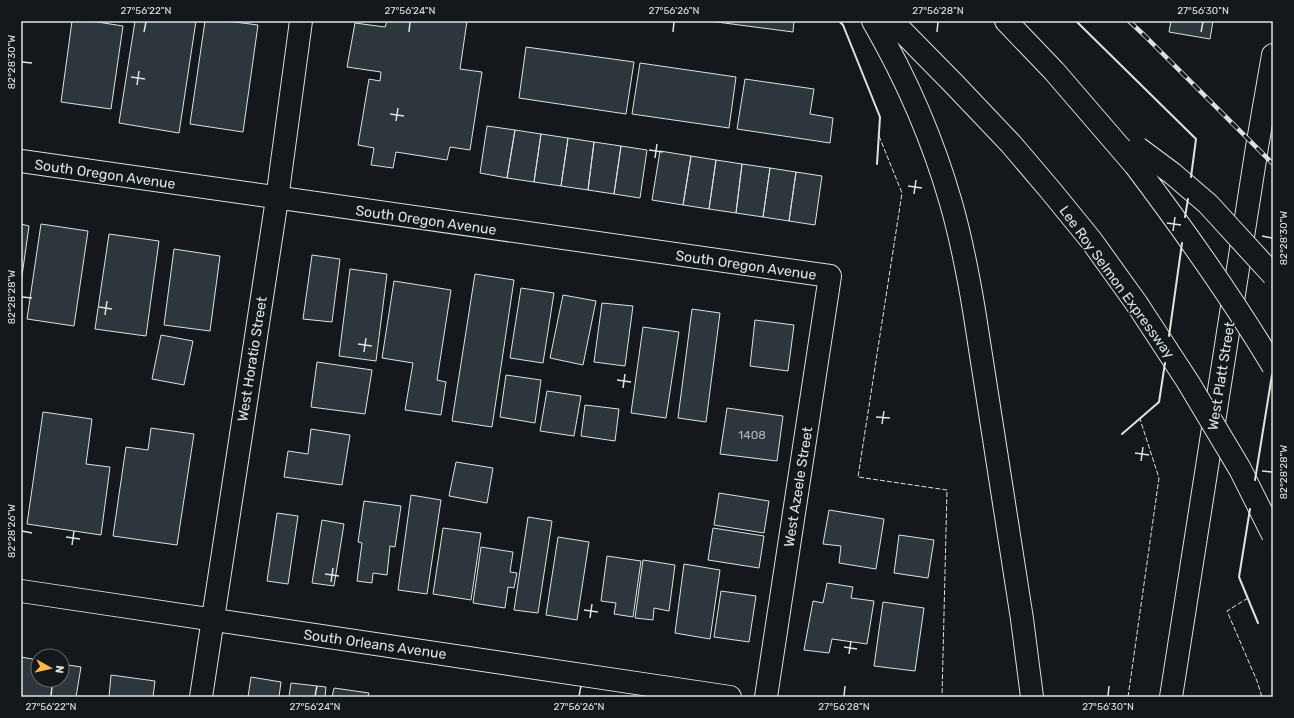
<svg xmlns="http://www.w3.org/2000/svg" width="1294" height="718" viewBox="0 0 1294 718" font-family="Rubik,sans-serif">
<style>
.building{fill:#2c363c;stroke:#d8e6dc}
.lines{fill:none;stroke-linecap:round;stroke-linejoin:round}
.minor-casing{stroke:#d8e6dc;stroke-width:24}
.secondary-casing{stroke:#d8e6dc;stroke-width:24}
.motorway-casing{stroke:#d8e6dc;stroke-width:24}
.minor{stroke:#14181c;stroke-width:22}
.secondary{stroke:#14181c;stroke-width:22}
.motorway{stroke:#14181c;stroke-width:22}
.rail-casing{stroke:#d8e6dc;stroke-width:4.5}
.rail{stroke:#14181c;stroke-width:3;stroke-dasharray:9;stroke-linecap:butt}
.motorway-bridge-casing{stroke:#d8e6dc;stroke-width:24;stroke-linecap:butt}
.motorway-bridge{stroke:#14181c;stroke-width:22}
.fence{stroke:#d8e6dc;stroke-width:1;stroke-dasharray:5 2;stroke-linecap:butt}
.wall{stroke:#d8e6dc;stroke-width:2}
.ticks{fill:none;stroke:#d8e6dc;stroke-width:1.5}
.labels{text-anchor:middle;stroke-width:3;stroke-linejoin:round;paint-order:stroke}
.number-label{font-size:12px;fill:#adbab4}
.street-label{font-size:14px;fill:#d8e6dc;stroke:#14181c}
.neatline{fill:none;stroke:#d8e6dc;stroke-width:1.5}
.ticks-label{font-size:10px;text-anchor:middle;fill:#d8e6dc}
</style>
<rect width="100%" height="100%" fill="#14181c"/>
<path class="building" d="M 72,21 L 91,21 L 123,26 L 111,109 L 61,102 Z
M 135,21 L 196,21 L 179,133 L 119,123 Z
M 205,21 L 227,21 L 258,25 L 243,132 L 190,124 Z
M 387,21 L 467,21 L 460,69 L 482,72 L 470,150 L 450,147 L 447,160 L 396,152 L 393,168 L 371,165 L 374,148 L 358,145 L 369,79 L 380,81 L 381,72 L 347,67 L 355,23 L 385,27 Z
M 709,21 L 794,21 L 793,32 Z
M 1171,21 L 1213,21 L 1210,39 L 1169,32 Z
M 526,47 L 634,62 L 626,114 L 519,98 Z
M 640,63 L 736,77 L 729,128 L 632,114 Z
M 745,79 L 814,89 L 810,114 L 833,118 L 830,143 L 737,129 Z
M 487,126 L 515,130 L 507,178 L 480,173 Z
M 515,130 L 541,134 L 534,182 L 507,178 Z
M 541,134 L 568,138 L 561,186 L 534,182 Z
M 568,138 L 594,142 L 588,190 L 561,186 Z
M 594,142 L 621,146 L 614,194 L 588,190 Z
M 621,146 L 647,150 L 640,198 L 614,194 Z
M 660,151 L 691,156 L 683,205 L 652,200 Z
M 691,156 L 716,160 L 709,209 L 683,205 Z
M 716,160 L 742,164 L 736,213 L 709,209 Z
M 742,164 L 770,168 L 763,217 L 736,213 Z
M 770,168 L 796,172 L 789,221 L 763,217 Z
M 796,172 L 822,176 L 815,225 L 789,221 Z
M 21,224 L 29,226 L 21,283 Z
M 41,224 L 88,231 L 74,326 L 27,319 Z
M 109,234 L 159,241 L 146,336 L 95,329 Z
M 174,249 L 220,256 L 210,331 L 164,325 Z
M 312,255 L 340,259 L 332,322 L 303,319 Z
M 350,269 L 387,274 L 376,361 L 339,356 Z
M 475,274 L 514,280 L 492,427 L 452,421 Z
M 394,281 L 451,290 L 437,380 L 446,382 L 441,415 L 405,410 L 413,363 L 382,358 Z
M 521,288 L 554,293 L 543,363 L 510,358 Z
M 563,295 L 596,301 L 583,365 L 550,358 Z
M 602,303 L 633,306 L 625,366 L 594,362 Z
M 692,309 L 720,313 L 706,422 L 678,418 Z
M 755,320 L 794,325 L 788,371 L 750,366 Z
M 643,327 L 679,332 L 666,418 L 631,413 Z
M 161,335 L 193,341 L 184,385 L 152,379 Z
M 317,362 L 372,370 L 365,414 L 311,407 Z
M 506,375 L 541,380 L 535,423 L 500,417 Z
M 547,391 L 581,396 L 574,436 L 540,431 Z
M 585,405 L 619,409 L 615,441 L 581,436 Z
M 727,408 L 783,416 L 777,461 L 720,454 Z
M 43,412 L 92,419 L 86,464 L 110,467 L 101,535 L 27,524 Z
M 151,428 L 194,434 L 177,545 L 113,536 L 126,447 L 148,450 Z
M 311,429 L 350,435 L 342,485 L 284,477 L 288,451 L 308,454 Z
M 456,462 L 493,468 L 487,503 L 449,496 Z
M 719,493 L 769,501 L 764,533 L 714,525 Z
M 411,495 L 441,500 L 427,594 L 398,590 Z
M 364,501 L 401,506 L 395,547 L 390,546 L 387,575 L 373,573 L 372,583 L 357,581 L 362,543 L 358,542 Z
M 829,510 L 884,519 L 876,569 L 839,563 L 841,546 L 823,544 Z
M 277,513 L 298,516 L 288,584 L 267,581 Z
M 528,517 L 552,521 L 538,613 L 514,610 Z
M 322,520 L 344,524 L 334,586 L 312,583 Z
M 443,528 L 481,533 L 471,600 L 433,594 Z
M 713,528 L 764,536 L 759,568 L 708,560 Z
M 899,535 L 934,540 L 928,578 L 894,573 Z
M 558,537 L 589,542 L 577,620 L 546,615 Z
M 481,547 L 513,552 L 510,572 L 517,573 L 514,588 L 508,587 L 505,608 L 473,603 Z
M 607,556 L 641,561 L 633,617 L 614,614 L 616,603 L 601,601 Z
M 643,560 L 675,565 L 669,611 L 654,608 L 653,620 L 635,618 Z
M 684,564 L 720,570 L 710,639 L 675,633 Z
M 827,583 L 853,587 L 851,598 L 874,601 L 867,644 L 832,639 L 829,653 L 804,650 L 813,601 L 823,603 Z
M 721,591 L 756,596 L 749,642 L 714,637 Z
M 883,602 L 924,608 L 915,671 L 874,666 Z
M 21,657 L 38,660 L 38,680 L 62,680 L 62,664 L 81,667 L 76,697 L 21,697 Z
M 111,675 L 155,681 L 153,697 L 109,697 Z
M 251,677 L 281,682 L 279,697 L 248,697 Z
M 291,683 L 326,687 L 325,697 L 289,697 Z
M 334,688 L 369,693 L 368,697 L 332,697 Z"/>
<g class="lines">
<g class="minor-casing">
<path id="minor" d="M 21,161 L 830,276 L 766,697
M 21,591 L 730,697
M 201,697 L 277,199 L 301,21"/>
</g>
<g class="secondary-casing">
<path id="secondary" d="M 1171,697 L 1257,147 L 1273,55"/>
</g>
<g class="motorway-casing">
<path id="motorway" d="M 873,21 C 906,78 933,140 951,203 C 961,238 968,274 974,310 L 1022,619 L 1032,697
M 892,21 L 954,84 L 1011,144 L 1051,191 L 1091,240 L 1137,304
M 1006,21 L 1054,71 L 1135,165"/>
</g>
<use href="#minor" class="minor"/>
<use href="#secondary" class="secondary"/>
<use href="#motorway" class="motorway"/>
<g class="rail-casing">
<path id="rail" d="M 1129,21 L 1144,35 L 1273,164"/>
</g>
<use href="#rail" class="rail"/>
<g class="motorway-bridge-casing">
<path id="motorway-bridge" d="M 1138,148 L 1173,174 L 1208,204 L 1273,275
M 1135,165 C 1184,230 1231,296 1273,366
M 1137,304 L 1188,382 L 1240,469 L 1273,535"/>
</g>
<use href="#motorway-bridge" class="motorway-bridge"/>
<path class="fence" d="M 879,136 L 902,193 L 858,477 L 947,490 L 942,697
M 1248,598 L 1227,611 L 1257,681 L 1262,697
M 1128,697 L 1159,478 L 1140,419"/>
<path class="wall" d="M 839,21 L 843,25 L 880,117 L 877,164
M 1076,21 L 1196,139 L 1191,177
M 1185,217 L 1188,199
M 1169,336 L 1182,243
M 1122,434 L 1159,402 L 1165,363
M 1255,480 L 1272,375
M 1250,509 L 1239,577 L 1258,623"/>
</g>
<path class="ticks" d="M 144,32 L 146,22M 409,32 L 410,22M 673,32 L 674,22M 937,32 L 938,22M 1201,32 L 1203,22M 22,62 L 32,63M 131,77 L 145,79M 137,85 L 139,71M 390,114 L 404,116M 396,121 L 398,108M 649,150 L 663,152M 655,158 L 657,144M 908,186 L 922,188M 914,194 L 916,180M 1167,223 L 1181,225M 1173,231 L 1175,217M 1262,236 L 1272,238M 22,297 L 32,298M 99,307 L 112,309M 105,315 L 107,301M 358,344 L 372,346M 364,352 L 366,338M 617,380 L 631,382M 623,388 L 625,374M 876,417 L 890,418M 882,424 L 884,411M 1135,453 L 1149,455M 1141,461 L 1143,447M 1262,471 L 1272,472M 22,531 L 32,533M 66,537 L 80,539M 72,545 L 74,531M 325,574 L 339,576M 331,582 L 333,568M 584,610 L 598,612M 590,618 L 592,604M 844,647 L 857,649M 849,654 L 851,641M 51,696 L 52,686M 315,696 L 317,686M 579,696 L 581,686M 844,696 L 845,686M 1108,696 L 1109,686"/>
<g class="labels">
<g class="number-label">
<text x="752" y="439">1408</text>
</g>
<g class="street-label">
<text transform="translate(105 174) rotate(8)" y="5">South Oregon Avenue</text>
<text transform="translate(426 220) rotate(8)" y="5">South Oregon Avenue</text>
<text transform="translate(746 265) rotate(8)" y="5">South Oregon Avenue</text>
<text transform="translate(1117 282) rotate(54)" y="5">Lee Roy Selmon Expressway</text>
<text transform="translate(252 359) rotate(-81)" y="5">West Horatio Street</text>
<text transform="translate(1221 376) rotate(-81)" y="5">West Platt Street</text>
<text transform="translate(798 487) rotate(-81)" y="5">West Azeele Street</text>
<text transform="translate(375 644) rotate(8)" y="5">South Orleans Avenue</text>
</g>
</g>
<rect width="1294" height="718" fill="none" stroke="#14181c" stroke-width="44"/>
<g transform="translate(50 668) rotate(98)"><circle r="19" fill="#14181c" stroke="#626a69"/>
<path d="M0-3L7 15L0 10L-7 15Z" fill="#ffb74d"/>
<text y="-6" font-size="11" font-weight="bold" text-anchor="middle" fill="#d8e6dc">N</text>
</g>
<rect x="22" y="22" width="1250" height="674" class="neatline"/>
<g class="ticks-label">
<text x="146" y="14">27°56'22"N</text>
<text x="410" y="14">27°56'24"N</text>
<text x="674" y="14">27°56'26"N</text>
<text x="938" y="14">27°56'28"N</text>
<text x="1203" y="14">27°56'30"N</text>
<text transform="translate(11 62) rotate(-90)" y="4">82°28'30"W</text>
<text transform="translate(1283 238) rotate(-90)" y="4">82°28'30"W</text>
<text transform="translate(11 297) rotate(-90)" y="4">82°28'28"W</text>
<text transform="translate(1283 472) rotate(-90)" y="4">82°28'28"W</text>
<text transform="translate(11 531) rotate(-90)" y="4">82°28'26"W</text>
<text x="51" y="710">27°56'22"N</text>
<text x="315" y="710">27°56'24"N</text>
<text x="579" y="710">27°56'26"N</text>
<text x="844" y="710">27°56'28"N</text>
<text x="1108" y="710">27°56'30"N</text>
</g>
</svg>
